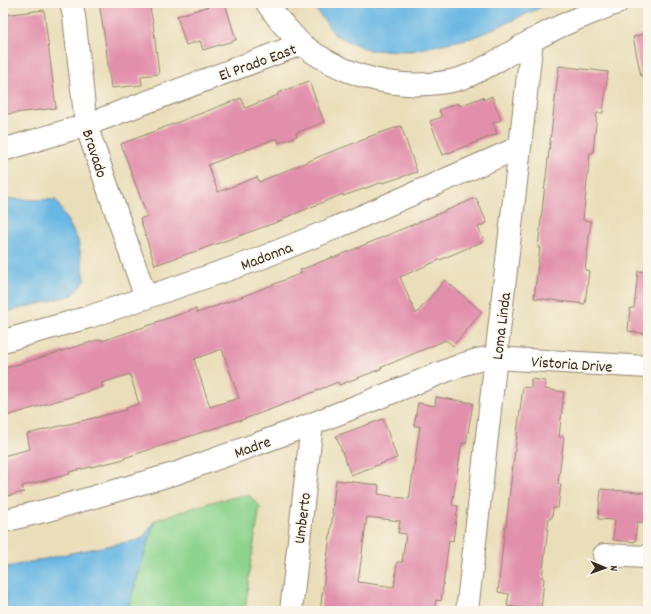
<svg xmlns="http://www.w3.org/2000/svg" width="651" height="614" viewBox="0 0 651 614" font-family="Dekko,sans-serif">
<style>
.green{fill:#8ed48f;stroke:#647f56}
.water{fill:#69b7e3;stroke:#527080}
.building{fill:#e28fac;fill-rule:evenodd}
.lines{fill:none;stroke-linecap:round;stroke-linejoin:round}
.minor-casing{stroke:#92846c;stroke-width:24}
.minor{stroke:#fff;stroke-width:22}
.labels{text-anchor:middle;stroke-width:3;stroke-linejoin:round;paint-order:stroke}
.street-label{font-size:16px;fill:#3b2a1e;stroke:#fbf7ec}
</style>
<rect width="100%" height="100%" fill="#fbf7ec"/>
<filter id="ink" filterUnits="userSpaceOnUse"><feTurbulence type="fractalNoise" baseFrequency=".025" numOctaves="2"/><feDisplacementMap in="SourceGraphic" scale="8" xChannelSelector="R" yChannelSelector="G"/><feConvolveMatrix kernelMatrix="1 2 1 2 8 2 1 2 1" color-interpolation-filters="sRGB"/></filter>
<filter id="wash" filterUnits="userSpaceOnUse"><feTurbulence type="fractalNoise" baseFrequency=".012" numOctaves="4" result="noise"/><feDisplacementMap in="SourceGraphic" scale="16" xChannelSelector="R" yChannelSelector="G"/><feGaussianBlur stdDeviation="0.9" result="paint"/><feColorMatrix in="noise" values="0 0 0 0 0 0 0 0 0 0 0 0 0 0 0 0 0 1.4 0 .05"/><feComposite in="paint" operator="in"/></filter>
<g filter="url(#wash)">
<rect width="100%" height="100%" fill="#eadeba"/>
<path class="green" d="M 242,496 L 250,496 L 260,507 L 250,566 L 245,611 L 127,611 L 155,520 L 215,501 Z"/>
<path class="water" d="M 311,3 L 551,3 L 475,37 L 411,51 L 368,50 L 335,35 Z
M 8,199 L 56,200 L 78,240 L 85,280 L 73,295 L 3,313 L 3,200 Z
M 155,520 L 127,611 L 3,611 L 3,574 L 7,567 L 71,553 L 142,539 Z"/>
<g id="blocks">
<path class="building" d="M 99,3 L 149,3 L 153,23 L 159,74 L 141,76 L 142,85 L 111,88 L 105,40 Z
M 219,3 L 225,3 L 236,40 L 203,50 L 200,41 L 186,45 L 177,16 Z
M 44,10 L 56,108 L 7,114 L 3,87 L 3,15 Z
M 648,33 L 648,75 L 641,76 L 633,37 Z
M 559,66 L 608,72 L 603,113 L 597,113 L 593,153 L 590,153 L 583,220 L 591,221 L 585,270 L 589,271 L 585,304 L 534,298 L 540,248 L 538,248 L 544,193 Z
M 309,81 L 324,122 L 296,133 L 297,136 L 279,143 L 277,138 L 208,165 L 218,192 L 257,177 L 259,182 L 328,153 L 368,138 L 368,137 L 401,126 L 417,172 L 383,183 L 383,182 L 343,196 L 343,194 L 282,219 L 283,220 L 205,248 L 155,265 L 140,219 L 147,216 L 121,144 L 241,98 L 245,108 L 278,95 L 278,93 Z
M 492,96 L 501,120 L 493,123 L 497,134 L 443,155 L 430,121 L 442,117 L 439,110 L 458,103 L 459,106 L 483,97 L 484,100 Z
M 476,198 L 487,223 L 478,227 L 484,241 L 400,277 L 416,314 L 445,280 L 482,312 L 453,346 L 446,340 L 380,368 L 381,369 L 339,385 L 338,382 L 277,407 L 239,421 L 239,420 L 124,458 L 125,459 L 69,472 L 70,474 L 22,486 L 24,492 L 3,497 L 3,456 L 30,449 L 27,434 L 127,410 L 126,408 L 139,404 L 130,374 L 102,383 L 103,387 L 3,417 L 3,369 L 101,339 L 102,341 L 156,323 L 156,322 L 196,309 L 197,313 L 244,296 L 302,273 L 300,270 L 333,257 L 333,258 ZM 222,349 L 239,398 L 210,407 L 194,359 Z
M 638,271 L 648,272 L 648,334 L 628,331 L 630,308 L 634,308 Z
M 531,379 L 545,381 L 544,389 L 564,392 L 559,437 L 564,437 L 558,484 L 561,484 L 558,508 L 553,508 L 552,518 L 549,518 L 542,578 L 544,579 L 541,610 L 507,606 L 509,594 L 498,592 L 505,526 L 506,526 L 511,481 L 523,387 L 531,388 Z
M 436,397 L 473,403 L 466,444 L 462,443 L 452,505 L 458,506 L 453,541 L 449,540 L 441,601 L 436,600 L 434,611 L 320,611 L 333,513 L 332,513 L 336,480 L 379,485 L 378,494 L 409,499 L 420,426 L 414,426 L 418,403 L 435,406 ZM 367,517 L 400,521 L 398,533 L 406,534 L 402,562 L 397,562 L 394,587 L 358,582 Z
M 383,419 L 397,458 L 351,475 L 336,436 Z
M 601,489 L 648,493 L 648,523 L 637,522 L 635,542 L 613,540 L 615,520 L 598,519 Z"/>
</g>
</g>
<g filter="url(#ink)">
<use href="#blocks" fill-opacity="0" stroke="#92846c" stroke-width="1"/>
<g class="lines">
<g class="minor-casing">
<path id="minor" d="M 71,3 L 74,16 L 86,125 L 146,298
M 267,3 L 280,21 L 301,44
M 3,150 L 86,125 L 301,44 C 338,72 382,87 428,84 C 443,83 457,81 470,75 C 491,66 511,52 531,41 C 551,30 573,20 594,12 C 602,9 609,5 617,3
M 3,341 L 89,317 L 256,260 L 335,228 L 520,147
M 3,521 L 52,509 L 177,473 L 312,424 L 461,365 C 473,361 484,357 496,358 L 648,367
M 604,555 L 648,557
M 291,611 L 312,424
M 467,611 L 520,147 L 532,40"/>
</g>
<use href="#minor" class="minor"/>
</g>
</g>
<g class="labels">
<g class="street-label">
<text transform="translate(257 61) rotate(-20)" y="6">El Prado East</text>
<text transform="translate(96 153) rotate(72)" y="6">Bravado</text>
<text transform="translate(266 255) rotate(-21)" y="6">Madonna</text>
<text transform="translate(500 326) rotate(-83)" y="6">Loma Linda</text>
<text transform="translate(572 363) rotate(4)" y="6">Vistoria Drive</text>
<text transform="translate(252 446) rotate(-20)" y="6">Madre</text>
<text transform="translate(301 518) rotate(-83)" y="6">Umberto</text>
</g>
</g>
<rect width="651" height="614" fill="none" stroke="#fbf7ec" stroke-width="16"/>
<g transform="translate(605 568) rotate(92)" stroke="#fbf7ec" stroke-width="3" paint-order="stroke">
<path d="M0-3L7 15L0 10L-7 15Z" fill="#3b2a1e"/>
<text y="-6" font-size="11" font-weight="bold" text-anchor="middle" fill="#3b2a1e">N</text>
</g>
</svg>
